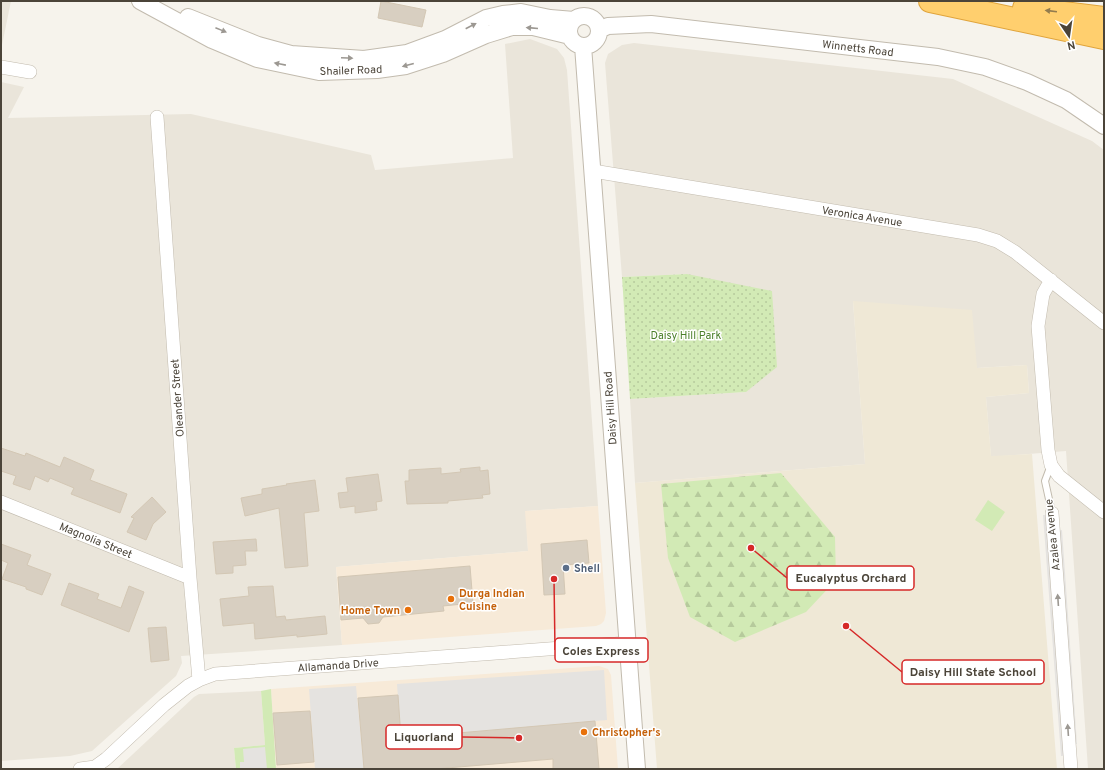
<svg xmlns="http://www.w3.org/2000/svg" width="1105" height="770" viewBox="0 0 1105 770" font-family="Overpass,sans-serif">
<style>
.residential{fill:#eae5da}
.commercial{fill:#f7ead8}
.education{fill:#efe8d6}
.grass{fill:#d2eab5}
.forest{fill:url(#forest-firs)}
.park{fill:url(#park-dots)}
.parking{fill:#e5e3e0}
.building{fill:#d8cfc1;stroke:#d3c7b4}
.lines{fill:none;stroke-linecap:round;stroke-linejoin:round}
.service-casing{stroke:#c2bbae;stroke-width:8}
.minor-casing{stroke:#c2bbae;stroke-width:14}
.tertiary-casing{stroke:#c2bbae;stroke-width:18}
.motorway-casing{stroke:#e0a43c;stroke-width:24}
.service{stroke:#fff;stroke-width:6}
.minor{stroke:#fff;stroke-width:13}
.tertiary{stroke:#fff;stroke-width:16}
.motorway{stroke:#ffcf6e;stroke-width:22}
.oneway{fill:#937c4e}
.oneway2{fill:#9c9892}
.service-dot{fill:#5c6f8a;stroke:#fff;stroke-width:1.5}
.food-dot{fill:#e8710a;stroke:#fff;stroke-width:1.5}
.labels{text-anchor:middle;stroke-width:3;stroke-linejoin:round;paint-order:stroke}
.street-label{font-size:11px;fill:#4b4439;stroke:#fff}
.park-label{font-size:11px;fill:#4a7f2a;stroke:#fff}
.service-label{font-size:11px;font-weight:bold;fill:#4e5e75;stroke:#fff;text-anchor:start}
.food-label{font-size:11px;font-weight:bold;fill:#c56008;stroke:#fff;text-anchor:start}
.leader{fill:none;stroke:#d62828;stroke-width:1.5}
.callout-dot{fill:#d62828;stroke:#fff;stroke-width:1.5}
.callout{fill:#fff;stroke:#d62828;stroke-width:1.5}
.callout-label{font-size:12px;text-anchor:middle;font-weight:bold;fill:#4b4439}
</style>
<defs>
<pattern id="forest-firs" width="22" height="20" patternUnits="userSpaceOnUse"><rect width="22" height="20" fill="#d2eab5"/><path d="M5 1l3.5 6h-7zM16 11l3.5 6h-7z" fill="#b6ca9c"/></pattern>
<pattern id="park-dots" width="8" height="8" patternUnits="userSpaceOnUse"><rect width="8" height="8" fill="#d2eab5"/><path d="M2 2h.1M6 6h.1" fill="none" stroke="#b6ca9c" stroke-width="1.8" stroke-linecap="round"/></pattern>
</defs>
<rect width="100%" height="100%" fill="#f6f3ec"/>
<path class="residential" d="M 1,1 L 11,1 L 1,50 Z
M 530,39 L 557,49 L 564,58 L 567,70 L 598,506 L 526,511 L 528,551 L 336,567 L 342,645 L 181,656 L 182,663 L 176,676 L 92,751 L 70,756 L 1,761 L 1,82 L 24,87 L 8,118 L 191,114 L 371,155 L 375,170 L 513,158 L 505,44 Z
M 634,43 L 953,79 L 1092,141 L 1104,150 L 1104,769 L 1088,769 L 1066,451 L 991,457 L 986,397 L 1029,393 L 1027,365 L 977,368 L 853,301 L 865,464 L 635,483 L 630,399 L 746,392 L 687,274 L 622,277 L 605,63 L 608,54 L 622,45 Z
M 261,691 L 265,745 L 234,748 L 236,769 L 117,769 L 194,697 L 199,694 Z"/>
<path class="commercial" d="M 598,506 L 606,613 L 604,621 L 601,624 L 596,626 L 342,645 L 336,567 L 528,551 L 525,511 Z
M 599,666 L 608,669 L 611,675 L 618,769 L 276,769 L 271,689 Z"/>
<path class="education" d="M 853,301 L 972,310 L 977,368 L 1027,365 L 1029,393 L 986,397 L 991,456 L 1032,454 L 1057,769 L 657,769 L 635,483 L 865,464 Z"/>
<path class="grass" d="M 988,500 L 1005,512 L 992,531 L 975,520 Z
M 271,689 L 276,769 L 236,769 L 234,748 L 265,745 L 261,691 Z"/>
<path class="forest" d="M 781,473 L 835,537 L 836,580 L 806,612 L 735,642 L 690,617 L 668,558 L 661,484 Z"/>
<path class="park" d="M 687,274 L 772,291 L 777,367 L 746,392 L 630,399 L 622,277 Z"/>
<path class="parking" d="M 1043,515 L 1048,515 L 1065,756 L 1061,756 Z
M 1062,530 L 1077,744 L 1073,744 L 1058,531 Z
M 604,670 L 607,720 L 401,738 L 397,684 Z
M 356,686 L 364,769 L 315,769 L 309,689 Z
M 265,747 L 267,769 L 240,769 L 240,762 L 244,762 L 243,749 Z"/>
<path class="building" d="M 381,1 L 426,10 L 422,27 L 378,18 Z
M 1,448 L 25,456 L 26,453 L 60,467 L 64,457 L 94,470 L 90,480 L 127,494 L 120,513 L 71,494 L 74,488 L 50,478 L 48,482 L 35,476 L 30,490 L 13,484 L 16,476 L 1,471 Z
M 480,467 L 480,471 L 488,470 L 490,494 L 482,495 L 483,498 L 448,501 L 448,503 L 407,504 L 405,481 L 409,481 L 409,470 L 441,468 L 441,474 L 461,472 L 460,469 Z
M 378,474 L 382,501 L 376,502 L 377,510 L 355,513 L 355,506 L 340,508 L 338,493 L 348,492 L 346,478 Z
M 315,480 L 319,511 L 304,513 L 308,566 L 285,568 L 279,508 L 245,516 L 241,498 L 262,494 L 262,489 L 287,485 L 286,484 Z
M 152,497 L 166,512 L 153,524 L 146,540 L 127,532 L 134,518 L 131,517 Z
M 256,539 L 257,551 L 245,551 L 246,565 L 233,566 L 233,573 L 216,574 L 213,542 Z
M 587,540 L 589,563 L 563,565 L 565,594 L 544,595 L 541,544 Z
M 1,544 L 31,555 L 27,565 L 51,574 L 42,595 L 26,589 L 26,587 L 2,579 L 8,563 L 1,560 Z
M 470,566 L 473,603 L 443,606 L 444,611 L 383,617 L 379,623 L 368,624 L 363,618 L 341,620 L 338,577 Z
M 69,583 L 99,594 L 97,599 L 121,608 L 129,586 L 144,592 L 129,632 L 61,605 Z
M 273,586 L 276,617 L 285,616 L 286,620 L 325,616 L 327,634 L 297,637 L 297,635 L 255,639 L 254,623 L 223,626 L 220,599 L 249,596 L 248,587 Z
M 166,627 L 169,660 L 151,662 L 148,628 Z
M 398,695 L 401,738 L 595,721 L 599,769 L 553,769 L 553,759 L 435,769 L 364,769 L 358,698 Z
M 310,711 L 314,762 L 277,765 L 273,713 Z"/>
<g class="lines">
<g class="service-casing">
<path id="service" d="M 1051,465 L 1045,481 L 1052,513"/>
</g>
<g class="minor-casing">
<path id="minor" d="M 1,67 L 30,72
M 157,117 L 190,578 L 199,680
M 593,171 L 978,235 L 997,241 L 1015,252 L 1104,323
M 1051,280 L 1043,294 L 1038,326 L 1048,450 L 1051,465 L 1059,476 L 1104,512
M 1,502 L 190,578
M 1052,513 L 1071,769
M 80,769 L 95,767 L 106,759 L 164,705 L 188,686 L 199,680 L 215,674 L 628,643"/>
</g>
<g class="tertiary-casing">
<path id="tertiary" d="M 140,1 L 212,40 L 257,59 L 319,72 L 377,70 L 406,66 L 443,54 L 486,35 L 512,27 L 533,27 L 570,36
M569 31a15 15 0 1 1 30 0a15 15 0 1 1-30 0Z
M 188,17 L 258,45 L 291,54 L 364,59 L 407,53 L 445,39 L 486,18 L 503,14 L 521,12 L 550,18 L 574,20
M 599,30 L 608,26 L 651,24 L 938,57 L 985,67 L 1027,82 L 1066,100 L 1104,126
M 583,46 L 637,769"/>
</g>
<g class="motorway-casing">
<path id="motorway" d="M 930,1 L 1104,38
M 1024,8 L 1104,18"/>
</g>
<use href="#service" class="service"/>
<use href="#minor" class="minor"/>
<use href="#tertiary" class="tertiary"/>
<use href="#motorway" class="motorway"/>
</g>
<defs><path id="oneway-solid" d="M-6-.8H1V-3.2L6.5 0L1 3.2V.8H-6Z"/></defs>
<use class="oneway" href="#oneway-solid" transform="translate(1051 11) rotate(-173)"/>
<g class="oneway2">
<use href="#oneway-solid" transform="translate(471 26) rotate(-27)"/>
<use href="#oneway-solid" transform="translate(532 28) rotate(-175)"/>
<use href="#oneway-solid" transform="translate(221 30) rotate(22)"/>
<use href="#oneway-solid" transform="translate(347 58) rotate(3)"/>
<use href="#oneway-solid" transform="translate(280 64) rotate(-169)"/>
<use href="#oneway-solid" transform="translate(408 65) rotate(165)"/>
<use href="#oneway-solid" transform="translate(1058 600) rotate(-94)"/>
<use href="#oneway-solid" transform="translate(1068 730) rotate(-94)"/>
</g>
<circle class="service-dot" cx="566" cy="568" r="4"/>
<g class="food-dot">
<circle cx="451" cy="599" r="4"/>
<circle cx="408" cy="610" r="4"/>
<circle cx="584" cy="732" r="4"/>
</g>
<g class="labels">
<g class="street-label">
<text transform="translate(858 48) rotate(7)" y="4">Winnetts Road</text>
<text transform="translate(351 70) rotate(-2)" y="4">Shailer Road</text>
<text transform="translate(862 216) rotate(9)" y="4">Veronica Avenue</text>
<text transform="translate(177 398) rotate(-94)" y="4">Oleander Street</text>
<text transform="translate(610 408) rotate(-94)" y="4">Daisy Hill Road</text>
<text transform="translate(1052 535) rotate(-96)" y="4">Azalea Avenue</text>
<text transform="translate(96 540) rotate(22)" y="4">Magnolia Street</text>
<text transform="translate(338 665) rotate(-4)" y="4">Allamanda Drive</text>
</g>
<g class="park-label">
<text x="686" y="339">Daisy Hill Park</text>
</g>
<g class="service-label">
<text x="574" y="572">Shell</text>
</g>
<g class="food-label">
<text x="459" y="597">Durga Indian<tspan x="459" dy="13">Cuisine</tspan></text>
<text x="400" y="614" text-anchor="end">Home Town</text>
<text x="592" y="736">Christopher's</text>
</g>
</g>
<path class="leader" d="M751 548L787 578M554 579L555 650M846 626L902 672M519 738L462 737"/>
<g class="callout-dot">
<circle cx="751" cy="548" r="4"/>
<circle cx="554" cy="579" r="4"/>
<circle cx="846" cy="626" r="4"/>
<circle cx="519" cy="738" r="4"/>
</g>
<g class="callout">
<rect x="787" y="566" width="127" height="24" rx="4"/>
<rect x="555" y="638" width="93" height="24" rx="4"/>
<rect x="902" y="660" width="142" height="24" rx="4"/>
<rect x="386" y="725" width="76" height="24" rx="4"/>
</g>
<g class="callout-label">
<text x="851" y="582">Eucalyptus Orchard</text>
<text x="601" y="655">Coles Express</text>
<text x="973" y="676">Daisy Hill State School</text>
<text x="424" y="741">Liquorland</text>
</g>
<rect width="1105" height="770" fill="none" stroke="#4b4439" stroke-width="4"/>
<g transform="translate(1069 36) rotate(167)" stroke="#ffffff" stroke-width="3" paint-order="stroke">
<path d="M0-3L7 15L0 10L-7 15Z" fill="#4b4439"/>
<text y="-6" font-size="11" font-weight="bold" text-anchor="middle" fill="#4b4439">N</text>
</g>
</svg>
